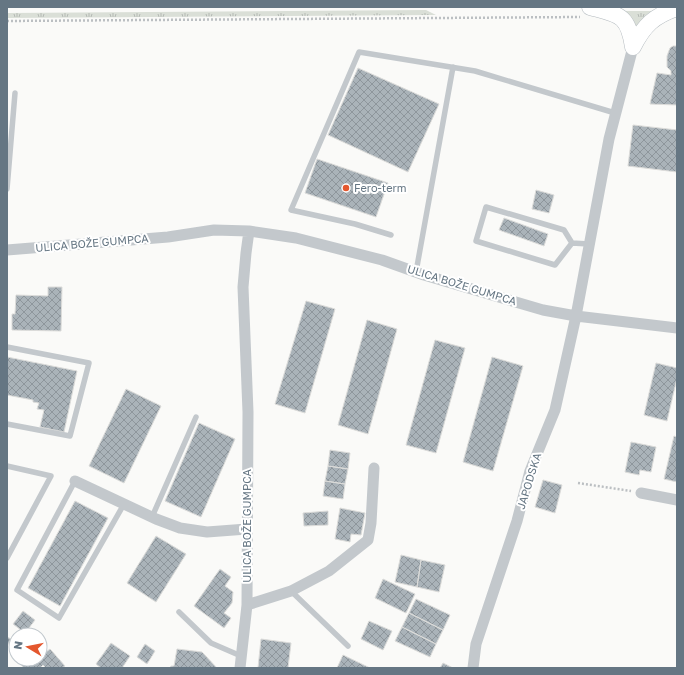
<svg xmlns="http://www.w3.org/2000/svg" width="684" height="675" viewBox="0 0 684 675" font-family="'Golos Text',sans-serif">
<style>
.grass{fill:url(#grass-tufts)}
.building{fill:url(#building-cross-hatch);stroke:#dcdcda}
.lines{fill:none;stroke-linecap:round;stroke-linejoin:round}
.secondary-casing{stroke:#b3babf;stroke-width:17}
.path{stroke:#bbbfc2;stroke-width:2.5;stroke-dasharray:2 2;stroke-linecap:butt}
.lane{stroke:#c3c8cc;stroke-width:5.5}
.street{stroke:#c3c8cc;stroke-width:11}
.secondary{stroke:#fff;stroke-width:16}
.poi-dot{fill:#e4572e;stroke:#fff;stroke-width:1.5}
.labels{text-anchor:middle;stroke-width:4;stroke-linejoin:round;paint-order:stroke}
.poi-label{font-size:11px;fill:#657683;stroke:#fff;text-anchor:start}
.street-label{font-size:11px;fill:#657683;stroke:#fff}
</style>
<defs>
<pattern id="grass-tufts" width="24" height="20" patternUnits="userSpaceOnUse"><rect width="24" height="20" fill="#dadfd7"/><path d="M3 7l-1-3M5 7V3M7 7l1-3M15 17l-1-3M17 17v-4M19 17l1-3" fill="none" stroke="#b4b9b4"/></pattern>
<pattern id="building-cross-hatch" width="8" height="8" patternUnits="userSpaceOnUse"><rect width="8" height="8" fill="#aab3b9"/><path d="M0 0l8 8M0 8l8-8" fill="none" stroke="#8e969c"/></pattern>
</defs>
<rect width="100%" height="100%" fill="#fafaf8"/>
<path class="grass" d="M 426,10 L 436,15 L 7,18 L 7,13 Z
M 624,11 L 652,11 L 636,29 L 634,22 Z"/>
<path class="building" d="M 673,46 L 677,46 L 677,105 L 650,104 L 657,73 L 671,75 L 671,71 L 667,67 L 667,56 L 670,48 Z
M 358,68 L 439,104 L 408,172 L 328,135 Z
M 633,125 L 677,130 L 677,172 L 628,166 Z
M 317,159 L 388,183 L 376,217 L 305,193 Z
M 536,190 L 554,195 L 549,213 L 532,209 Z
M 504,218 L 548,234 L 544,246 L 499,230 Z
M 48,287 L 62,287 L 61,331 L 12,330 L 12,314 L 15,314 L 16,295 L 48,296 Z
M 306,301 L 335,309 L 305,413 L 275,404 Z
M 367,320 L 397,329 L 368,434 L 338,425 Z
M 435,340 L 465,348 L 436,453 L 406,445 Z
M 7,357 L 77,371 L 64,432 L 40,427 L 44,410 L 37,409 L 39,403 L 33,402 L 33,400 L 7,395 Z
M 492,357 L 523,366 L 493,471 L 463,462 Z
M 656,363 L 677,368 L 677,378 L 667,421 L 644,415 Z
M 126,389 L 161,406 L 124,483 L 89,466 Z
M 199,423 L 235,439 L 201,517 L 165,501 Z
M 674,436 L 677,437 L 677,482 L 664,479 Z
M 631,442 L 656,447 L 651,472 L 640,470 L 639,475 L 625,472 Z
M 330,450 L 350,453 L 348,469 L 328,466 Z
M 328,466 L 348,469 L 345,484 L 325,481 Z
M 543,480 L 562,485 L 555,513 L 535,507 Z
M 325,481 L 345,484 L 343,499 L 323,496 Z
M 75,501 L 108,518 L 60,606 L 28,588 Z
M 340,508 L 365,513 L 361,535 L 351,534 L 350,542 L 335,539 Z
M 328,511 L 328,525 L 304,526 L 303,513 Z
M 156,536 L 186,554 L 156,602 L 127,583 Z
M 401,555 L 421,560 L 417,587 L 395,582 Z
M 421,560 L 445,565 L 439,592 L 417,587 Z
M 220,569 L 231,577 L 225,586 L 233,592 L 232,603 L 224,613 L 231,618 L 224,628 L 194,606 Z
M 383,579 L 415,594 L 406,613 L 375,598 Z
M 416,599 L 450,615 L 443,630 L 409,613 Z
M 23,611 L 35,620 L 25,633 L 13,624 Z
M 409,613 L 443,630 L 436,644 L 402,627 Z
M 369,621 L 392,631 L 383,650 L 361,639 Z
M 402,627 L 436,644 L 430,657 L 395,641 Z
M 7,637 L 11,639 L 7,646 Z
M 261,639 L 291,643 L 288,668 L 258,668 Z
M 111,643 L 130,656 L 122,668 L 101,668 L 96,664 Z
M 145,644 L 155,651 L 147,664 L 137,657 Z
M 40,646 L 46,652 L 50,649 L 65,666 L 62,668 L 46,668 L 43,665 L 40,668 L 24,668 L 18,661 L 20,659 L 40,659 Z
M 177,649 L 202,652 L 217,668 L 170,668 L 171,666 L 174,666 Z
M 343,655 L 370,668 L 337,668 Z
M 443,663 L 453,668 L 440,668 Z"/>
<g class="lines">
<g class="secondary-casing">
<path id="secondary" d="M 590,7 C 619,15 628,14 633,47
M 633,47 C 644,25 654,16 677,8"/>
</g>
<path class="path" d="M 7,21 L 580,17
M 578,483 L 631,491"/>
<path class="lane" d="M 7,189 L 15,93
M 486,207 L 564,230 L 572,243 L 555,265 L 476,241 Z
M 391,235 L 355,224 L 291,210 L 359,52 L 475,71 L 615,113
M 572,243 L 589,244
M 416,272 L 453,67
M 7,347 L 89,363 L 70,436 L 7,424
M 7,466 L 51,476 L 7,558
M 75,481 L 17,590 L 59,618 L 124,504
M 152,517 L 196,417
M 291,591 L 348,646
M 179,612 L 211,643 L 241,656"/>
<path class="street" d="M 7,250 L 168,237 L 214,230 L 249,231 L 296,238 L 382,260 L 424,275 L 543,310 L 576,316 L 677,328
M 75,481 L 156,519 L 180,528 L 207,532 L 247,529
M 641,493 L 677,500
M 247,605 L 291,591 L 329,571 L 368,540 L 371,523 L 374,468
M 240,668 L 247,605 L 248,412 L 243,287 L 246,253 L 249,231
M 473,668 L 476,644 L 517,521 L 530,471 L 555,410 L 576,316 L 609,139 L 633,47"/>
<use href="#secondary" class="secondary"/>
</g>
<circle class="poi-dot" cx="346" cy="188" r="4"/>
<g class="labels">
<g class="poi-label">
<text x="354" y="192">Fero-term</text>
</g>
<g class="street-label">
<text transform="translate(92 243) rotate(-5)" y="4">ULICA BOŽE GUMPCA</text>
<text transform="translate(462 285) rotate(17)" y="4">ULICA BOŽE GUMPCA</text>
<text transform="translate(529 481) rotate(-73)" y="4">JAPODSKA</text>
<text transform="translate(247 526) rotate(-90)" y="4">ULICA BOŽE GUMPCA</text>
</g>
</g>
<rect width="684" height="675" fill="none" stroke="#657683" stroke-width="16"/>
<g transform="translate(28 647) rotate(280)"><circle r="19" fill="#ffffff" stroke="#c1c8cd"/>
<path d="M0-3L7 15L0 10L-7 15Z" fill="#e4572e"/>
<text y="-6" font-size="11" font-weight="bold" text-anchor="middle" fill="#657683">N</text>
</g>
</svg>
